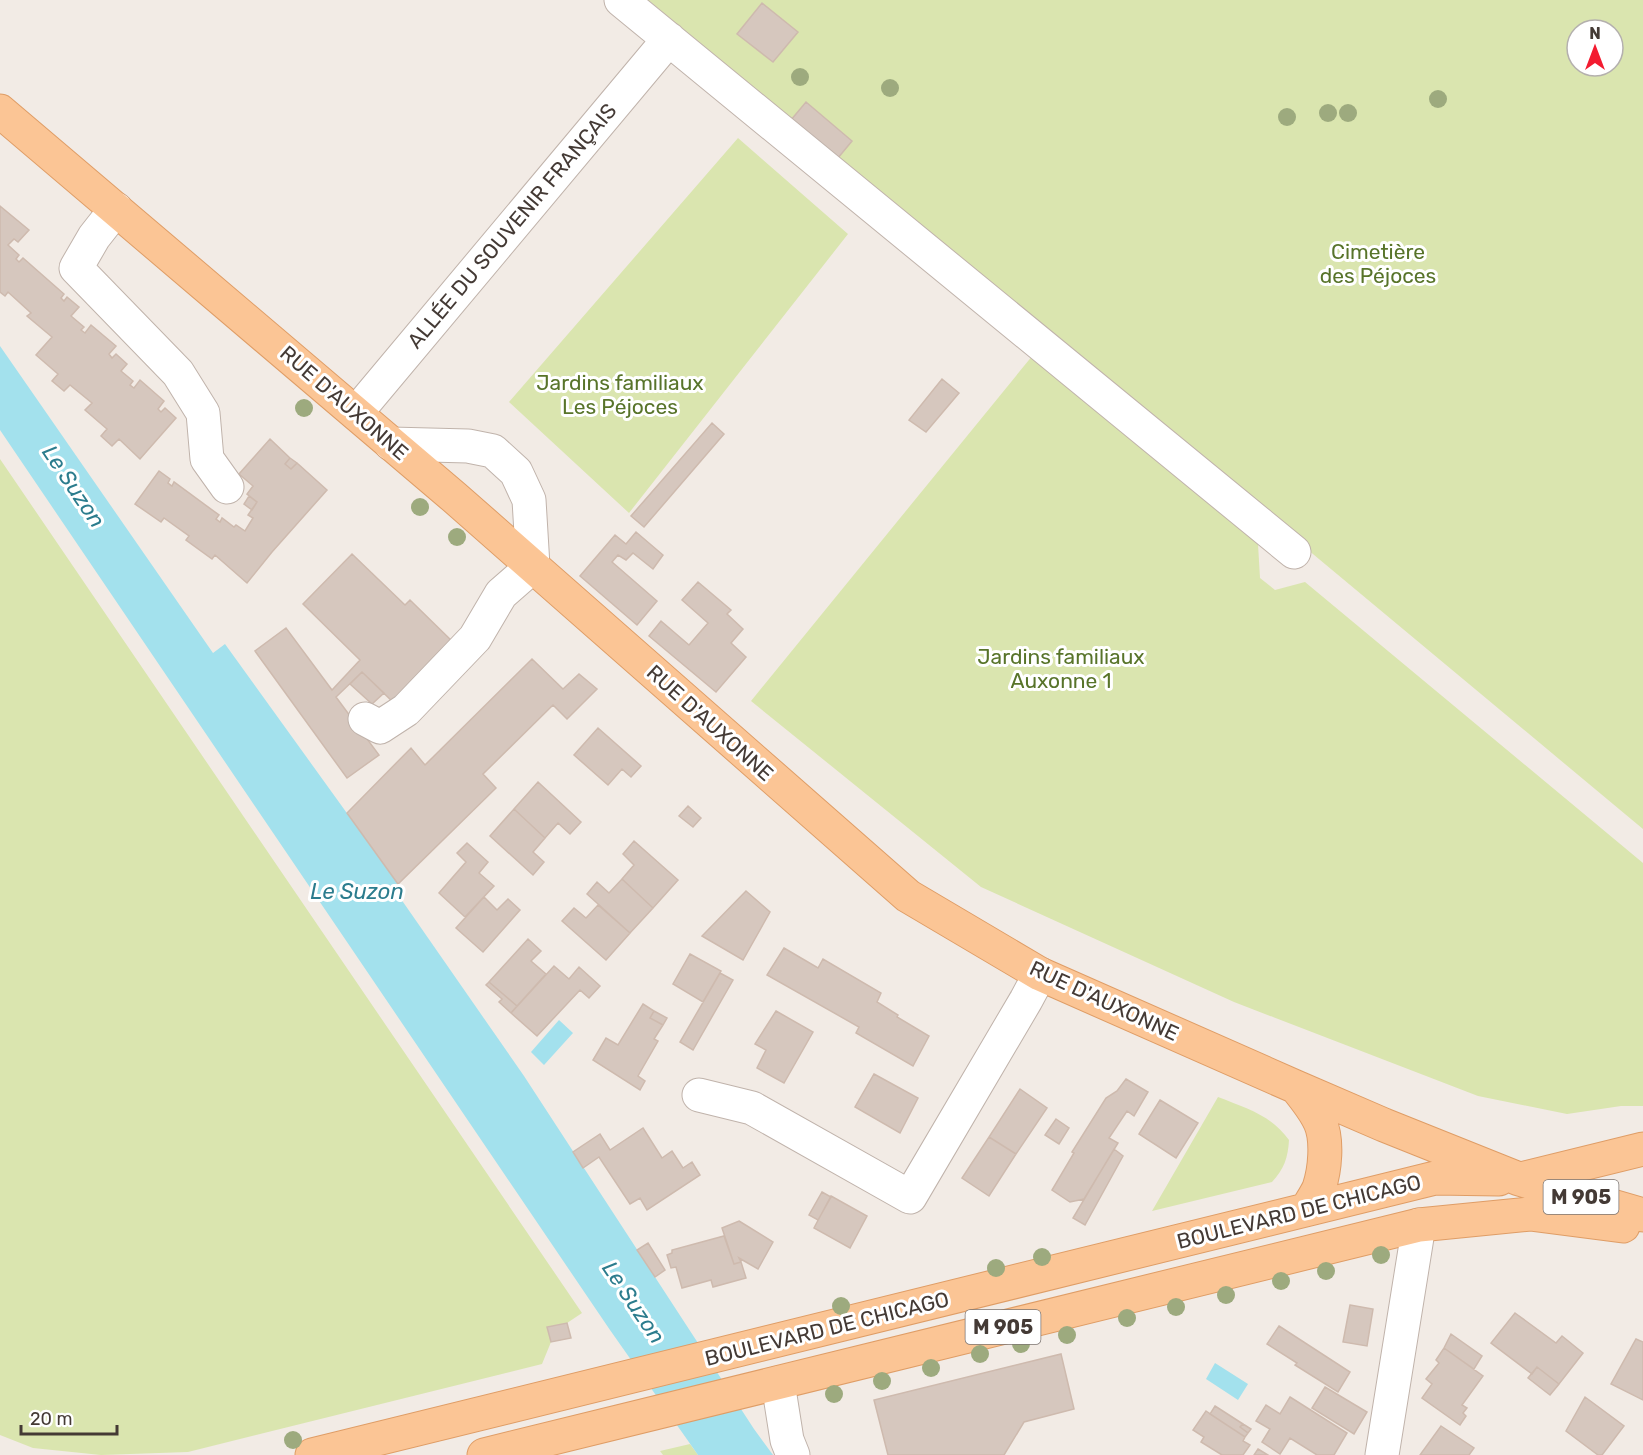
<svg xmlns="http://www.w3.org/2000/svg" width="1643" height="1455" viewBox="0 0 1643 1455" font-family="Rubik,sans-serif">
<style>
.green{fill:#dae5af;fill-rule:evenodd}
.water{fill:#a3e1ed}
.building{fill:#d6c7be;stroke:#cebaae;stroke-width:1.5}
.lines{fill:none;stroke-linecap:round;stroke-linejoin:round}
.minor-casing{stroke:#c0b3ab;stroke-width:35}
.major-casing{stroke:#df9d66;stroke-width:35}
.minor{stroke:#fff;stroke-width:33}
.major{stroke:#fbc595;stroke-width:33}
.tree{fill:#9daa7e}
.labels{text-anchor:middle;stroke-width:6;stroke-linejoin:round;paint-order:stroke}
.shield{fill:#fff;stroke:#7c7572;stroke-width:1.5}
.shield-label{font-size:20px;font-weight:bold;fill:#443a35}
.street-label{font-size:21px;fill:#443a35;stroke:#fff}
.park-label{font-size:21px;fill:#58742a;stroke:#fff}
.water-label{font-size:22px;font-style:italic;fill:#2b7c8d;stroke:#fff}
</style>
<rect width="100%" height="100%" fill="#f2ebe5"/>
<path class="green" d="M 648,0 L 1643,0 L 1643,829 ZM 1577,30 L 1613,30 L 1613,66 L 1577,66 Z
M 738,138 L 848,234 L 629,513 L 509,402 Z
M 1033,355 L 1258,544 L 1260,578 L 1275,590 L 1305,582 L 1643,863 L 1643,1106 L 1621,1106 L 1567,1114 L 1478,1096 L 1234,1002 L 981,887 L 751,701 Z
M 0,459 L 582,1313 L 567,1323 L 547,1327 L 551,1342 L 542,1364 L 188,1452 L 101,1455 L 33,1448 L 0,1435 Z
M 1218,1097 C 1246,1108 1271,1115 1289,1140 C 1288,1158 1284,1169 1272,1182 L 1152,1211 Z
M 690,1444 L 698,1455 L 663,1455 L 660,1451 Z"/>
<path class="water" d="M 0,346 L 213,653 L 225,644 L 398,884 L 394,889 L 524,1076 L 754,1429 L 773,1455 L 698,1455 L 610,1330 L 0,430 Z
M 559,1020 L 573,1033 L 544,1065 L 531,1052 Z
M 1215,1363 L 1248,1384 L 1238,1400 L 1206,1379 Z"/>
<path class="building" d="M 762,3 L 798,32 L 773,62 L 737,34 Z
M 806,102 L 852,141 L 838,158 L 791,120 Z
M 0,206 L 29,230 L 18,242 L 14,239 L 8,245 L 19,255 L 16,259 L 19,262 L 23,258 L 64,294 L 61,298 L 64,301 L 67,297 L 79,307 L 71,316 L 84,327 L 81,330 L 85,333 L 91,325 L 116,346 L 109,354 L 112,358 L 116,354 L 127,364 L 121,371 L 133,381 L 130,385 L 134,388 L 140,380 L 164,401 L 158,409 L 161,412 L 165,408 L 176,418 L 140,459 L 119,439 L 112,446 L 101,436 L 107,429 L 85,410 L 92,403 L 70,385 L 64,391 L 52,381 L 58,374 L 36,355 L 52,337 L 27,316 L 31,313 L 8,292 L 5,296 L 0,292 Z
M 942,379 L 959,393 L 926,432 L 909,420 Z
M 712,423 L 724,434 L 644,527 L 631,516 Z
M 270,439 L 290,458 L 285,464 L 291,469 L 297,463 L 327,490 L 272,552 L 247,583 L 215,555 L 212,559 L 186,540 L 189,536 L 164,518 L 161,522 L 135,504 L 159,471 L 170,479 L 168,483 L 172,486 L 174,482 L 219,515 L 216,519 L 220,522 L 222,518 L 234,527 L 236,525 L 245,531 L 253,518 L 248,515 L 257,502 L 247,494 L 253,486 L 239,474 Z
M 290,458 L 297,463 L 291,469 L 285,464 Z
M 249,496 L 257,502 L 252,510 L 244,504 Z
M 636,532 L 663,555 L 653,569 L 633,553 L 626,560 L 618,555 L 612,562 L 657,601 L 637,625 L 580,576 L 615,535 L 626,544 Z
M 352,554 L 405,605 L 410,600 L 457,646 L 398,707 L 362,672 L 336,697 L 379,755 L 347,778 L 255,651 L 286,628 L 332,690 L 360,660 L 303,604 Z
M 698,582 L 731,610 L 727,614 L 743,629 L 731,643 L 746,657 L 716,692 L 649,636 L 661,621 L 689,645 L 708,623 L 682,600 Z
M 532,659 L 563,689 L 579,674 L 597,689 L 567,719 L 553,705 L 483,774 L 496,788 L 398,884 L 347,813 L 411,748 L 425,765 Z
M 362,672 L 384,693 L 372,704 L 350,684 Z
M 598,728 L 641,766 L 631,777 L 622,769 L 608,785 L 574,755 Z
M 538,782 L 581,822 L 570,834 L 558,823 L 545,838 L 514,809 Z
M 688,806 L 701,818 L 693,827 L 679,816 Z
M 514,809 L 545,838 L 533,852 L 544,862 L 533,875 L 490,836 Z
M 634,841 L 678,880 L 653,908 L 622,879 L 634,865 L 623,854 Z
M 467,843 L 488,862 L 479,873 L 494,886 L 465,917 L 439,893 L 466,862 L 457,853 Z
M 622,879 L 653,908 L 630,933 L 587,894 L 597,882 L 609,893 Z
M 746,891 L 770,912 L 743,960 L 702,936 Z
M 484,897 L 497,910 L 508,899 L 520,910 L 483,952 L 456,928 Z
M 598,905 L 630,933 L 606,960 L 562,921 L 574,908 L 586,918 Z
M 528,939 L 541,951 L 531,961 L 546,974 L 517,1006 L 489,982 Z
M 784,948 L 818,968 L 823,959 L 881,993 L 877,1002 L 898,1015 L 897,1017 L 929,1036 L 913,1066 L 856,1033 L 859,1027 L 767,975 Z
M 690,954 L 721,971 L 703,1002 L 673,984 Z
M 554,966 L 569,979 L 579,967 L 600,986 L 589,998 L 580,990 L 537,1036 L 511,1013 Z
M 720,973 L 733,980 L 693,1050 L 680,1042 Z
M 489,982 L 517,1006 L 511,1013 L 499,1002 L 502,999 L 486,985 Z
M 643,1004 L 654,1011 L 650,1018 L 663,1025 L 654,1039 L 658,1041 L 638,1076 L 645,1081 L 640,1090 L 593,1060 L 606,1038 L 618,1045 Z
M 654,1011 L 667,1018 L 663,1025 L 650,1018 Z
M 776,1011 L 813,1032 L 784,1083 L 757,1068 L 766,1050 L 755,1044 Z
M 874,1074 L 918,1098 L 900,1133 L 855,1107 Z
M 1126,1079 L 1148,1092 L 1134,1116 L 1127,1111 L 1109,1138 L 1118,1143 L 1084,1199 L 1070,1202 L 1052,1190 L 1074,1153 L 1072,1152 L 1106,1098 L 1117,1091 Z
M 1020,1089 L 1047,1108 L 1016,1154 L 989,1137 Z
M 1160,1100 L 1198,1123 L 1176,1158 L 1139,1134 Z
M 1056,1119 L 1069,1128 L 1059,1144 L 1045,1135 Z
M 643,1128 L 662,1158 L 672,1151 L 683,1168 L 692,1162 L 700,1175 L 647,1210 L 640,1198 L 630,1204 L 599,1157 L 583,1168 L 573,1152 L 600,1134 L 610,1150 Z
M 989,1137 L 1016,1154 L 989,1196 L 962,1178 Z
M 1114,1149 L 1123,1156 L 1085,1225 L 1073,1218 Z
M 822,1192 L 831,1197 L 818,1220 L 809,1215 Z
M 831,1196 L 867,1216 L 850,1248 L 814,1228 Z
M 739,1221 L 773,1242 L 758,1269 L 739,1258 L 741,1262 L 734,1264 L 722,1228 Z
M 724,1236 L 734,1264 L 741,1262 L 746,1278 L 713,1287 L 711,1280 L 682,1288 L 676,1267 L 671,1268 L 667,1255 L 672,1253 L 672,1250 Z
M 648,1243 L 665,1270 L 655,1277 L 637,1250 Z
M 1350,1305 L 1373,1309 L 1367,1346 L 1343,1342 Z
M 1515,1313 L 1556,1343 L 1562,1336 L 1583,1353 L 1559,1384 L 1537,1367 L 1532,1374 L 1491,1343 Z
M 567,1323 L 571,1338 L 551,1342 L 547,1327 Z
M 1279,1326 L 1350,1372 L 1338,1392 L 1295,1365 L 1297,1363 L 1267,1344 Z
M 1451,1334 L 1482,1356 L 1474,1369 L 1444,1348 Z
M 1636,1339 L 1643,1342 L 1643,1400 L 1611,1384 Z
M 1444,1348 L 1483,1376 L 1462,1405 L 1467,1408 L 1463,1413 L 1466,1416 L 1460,1425 L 1422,1398 L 1432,1384 L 1426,1379 L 1439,1363 L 1436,1360 Z
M 1061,1354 L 1074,1409 L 1024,1422 L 1004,1455 L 888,1455 L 874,1400 Z
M 1537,1367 L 1559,1384 L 1550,1395 L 1528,1378 Z
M 1325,1387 L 1367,1412 L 1354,1434 L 1312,1408 Z
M 1290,1397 L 1347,1433 L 1334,1455 L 1317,1455 L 1290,1438 L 1280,1454 L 1262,1442 L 1270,1429 L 1256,1421 L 1266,1405 L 1280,1414 Z
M 1585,1397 L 1624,1426 L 1602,1455 L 1598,1455 L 1566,1431 Z
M 1215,1406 L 1243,1424 L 1240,1427 L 1248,1433 L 1245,1437 L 1210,1414 Z
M 1206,1411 L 1245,1437 L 1243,1441 L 1250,1445 L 1243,1455 L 1222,1455 L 1201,1442 L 1204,1437 L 1193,1430 Z
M 1243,1424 L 1251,1429 L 1248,1433 L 1240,1427 Z
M 1441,1426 L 1474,1448 L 1469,1455 L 1420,1455 Z
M 1258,1449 L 1268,1455 L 1254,1455 Z"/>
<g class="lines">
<g class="minor-casing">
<path id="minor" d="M 621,0 L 1294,552
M 116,209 L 94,237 L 76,268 L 178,373 L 203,413 L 207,459 L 227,487
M 356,413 L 669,39
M 365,719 L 380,727 L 406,710 L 475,638 L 501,594 L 533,566 L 529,500 L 516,472 L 493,451 L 468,446 L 391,444
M 699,1095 L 752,1108 L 910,1197 L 1026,1000 L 1040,974
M 778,1383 L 787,1440 L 793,1455
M 1382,1455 L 1419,1225"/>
</g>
<g class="major-casing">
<path id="major" d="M 0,111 L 454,497 L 908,896 L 1040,974 L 1296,1087 L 1384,1125 L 1519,1179 L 1643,1215
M 1296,1087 C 1305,1098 1314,1109 1320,1122 C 1328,1140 1325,1170 1319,1188 C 1316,1195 1311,1202 1307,1209
M 1521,1179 L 1643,1149
M 312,1455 L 1435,1178 L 1499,1179
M 484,1455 L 1419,1225 L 1530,1214 L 1623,1226"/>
</g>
<use href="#minor" class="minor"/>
<use href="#major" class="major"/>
</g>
<g class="tree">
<circle cx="800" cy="77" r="9"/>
<circle cx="890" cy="88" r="9"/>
<circle cx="1438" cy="99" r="9"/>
<circle cx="1328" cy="113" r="9"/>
<circle cx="1348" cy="113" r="9"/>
<circle cx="1287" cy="117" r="9"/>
<circle cx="304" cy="408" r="9"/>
<circle cx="420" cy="507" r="9"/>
<circle cx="457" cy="537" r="9"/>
<circle cx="1381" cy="1255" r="9"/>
<circle cx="1042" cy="1257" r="9"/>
<circle cx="996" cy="1268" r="9"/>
<circle cx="1326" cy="1271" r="9"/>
<circle cx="1281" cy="1281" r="9"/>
<circle cx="1226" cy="1295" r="9"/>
<circle cx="841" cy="1306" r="9"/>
<circle cx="1176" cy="1307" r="9"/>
<circle cx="1127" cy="1318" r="9"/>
<circle cx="1067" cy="1335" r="9"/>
<circle cx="1021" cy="1344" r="9"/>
<circle cx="980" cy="1354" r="9"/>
<circle cx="931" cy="1368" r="9"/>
<circle cx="882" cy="1381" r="9"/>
<circle cx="834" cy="1394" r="9"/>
<circle cx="293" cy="1440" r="9"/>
</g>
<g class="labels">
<g class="shield">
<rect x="1543.5" y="1180" width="75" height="34" rx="4.5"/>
<rect x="965.5" y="1310" width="75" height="34" rx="4.5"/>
</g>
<g class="shield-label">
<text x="1581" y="1204">M 905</text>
<text x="1003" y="1334">M 905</text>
</g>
<g class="street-label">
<text transform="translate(512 226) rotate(-50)" y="7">ALLÉE DU SOUVENIR FRANÇAIS</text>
<text transform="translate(344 403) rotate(41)" y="7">RUE D'AUXONNE</text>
<text transform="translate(710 723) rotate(42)" y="7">RUE D'AUXONNE</text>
<text transform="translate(1104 1001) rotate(25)" y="7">RUE D'AUXONNE</text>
<text transform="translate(1299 1212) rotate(-14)" y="7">BOULEVARD DE CHICAGO</text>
<text transform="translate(827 1329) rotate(-14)" y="7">BOULEVARD DE CHICAGO</text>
</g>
<g class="park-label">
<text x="1378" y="259">Cimetière<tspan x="1378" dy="24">des Péjoces</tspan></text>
<text x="620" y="390">Jardins familiaux<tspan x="620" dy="24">Les Péjoces</tspan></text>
<text x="1061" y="664">Jardins familiaux<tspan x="1061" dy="24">Auxonne 1</tspan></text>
</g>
<g class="water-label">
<text transform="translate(74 486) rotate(56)" y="8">Le Suzon</text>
<text x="357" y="899">Le Suzon</text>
<text transform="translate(634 1302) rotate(56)" y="8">Le Suzon</text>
</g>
</g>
<g transform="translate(1595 48)"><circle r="28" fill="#ffffff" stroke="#b4b0ae" stroke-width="1.5"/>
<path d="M0-4.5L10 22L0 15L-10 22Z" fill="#f31b30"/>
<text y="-9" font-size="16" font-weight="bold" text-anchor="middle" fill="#443a35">N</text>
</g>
<path d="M21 1425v9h96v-9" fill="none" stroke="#443a35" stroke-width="3"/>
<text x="30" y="1425" font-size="18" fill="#443a35" stroke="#ffffff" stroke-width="4.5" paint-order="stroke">20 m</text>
</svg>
